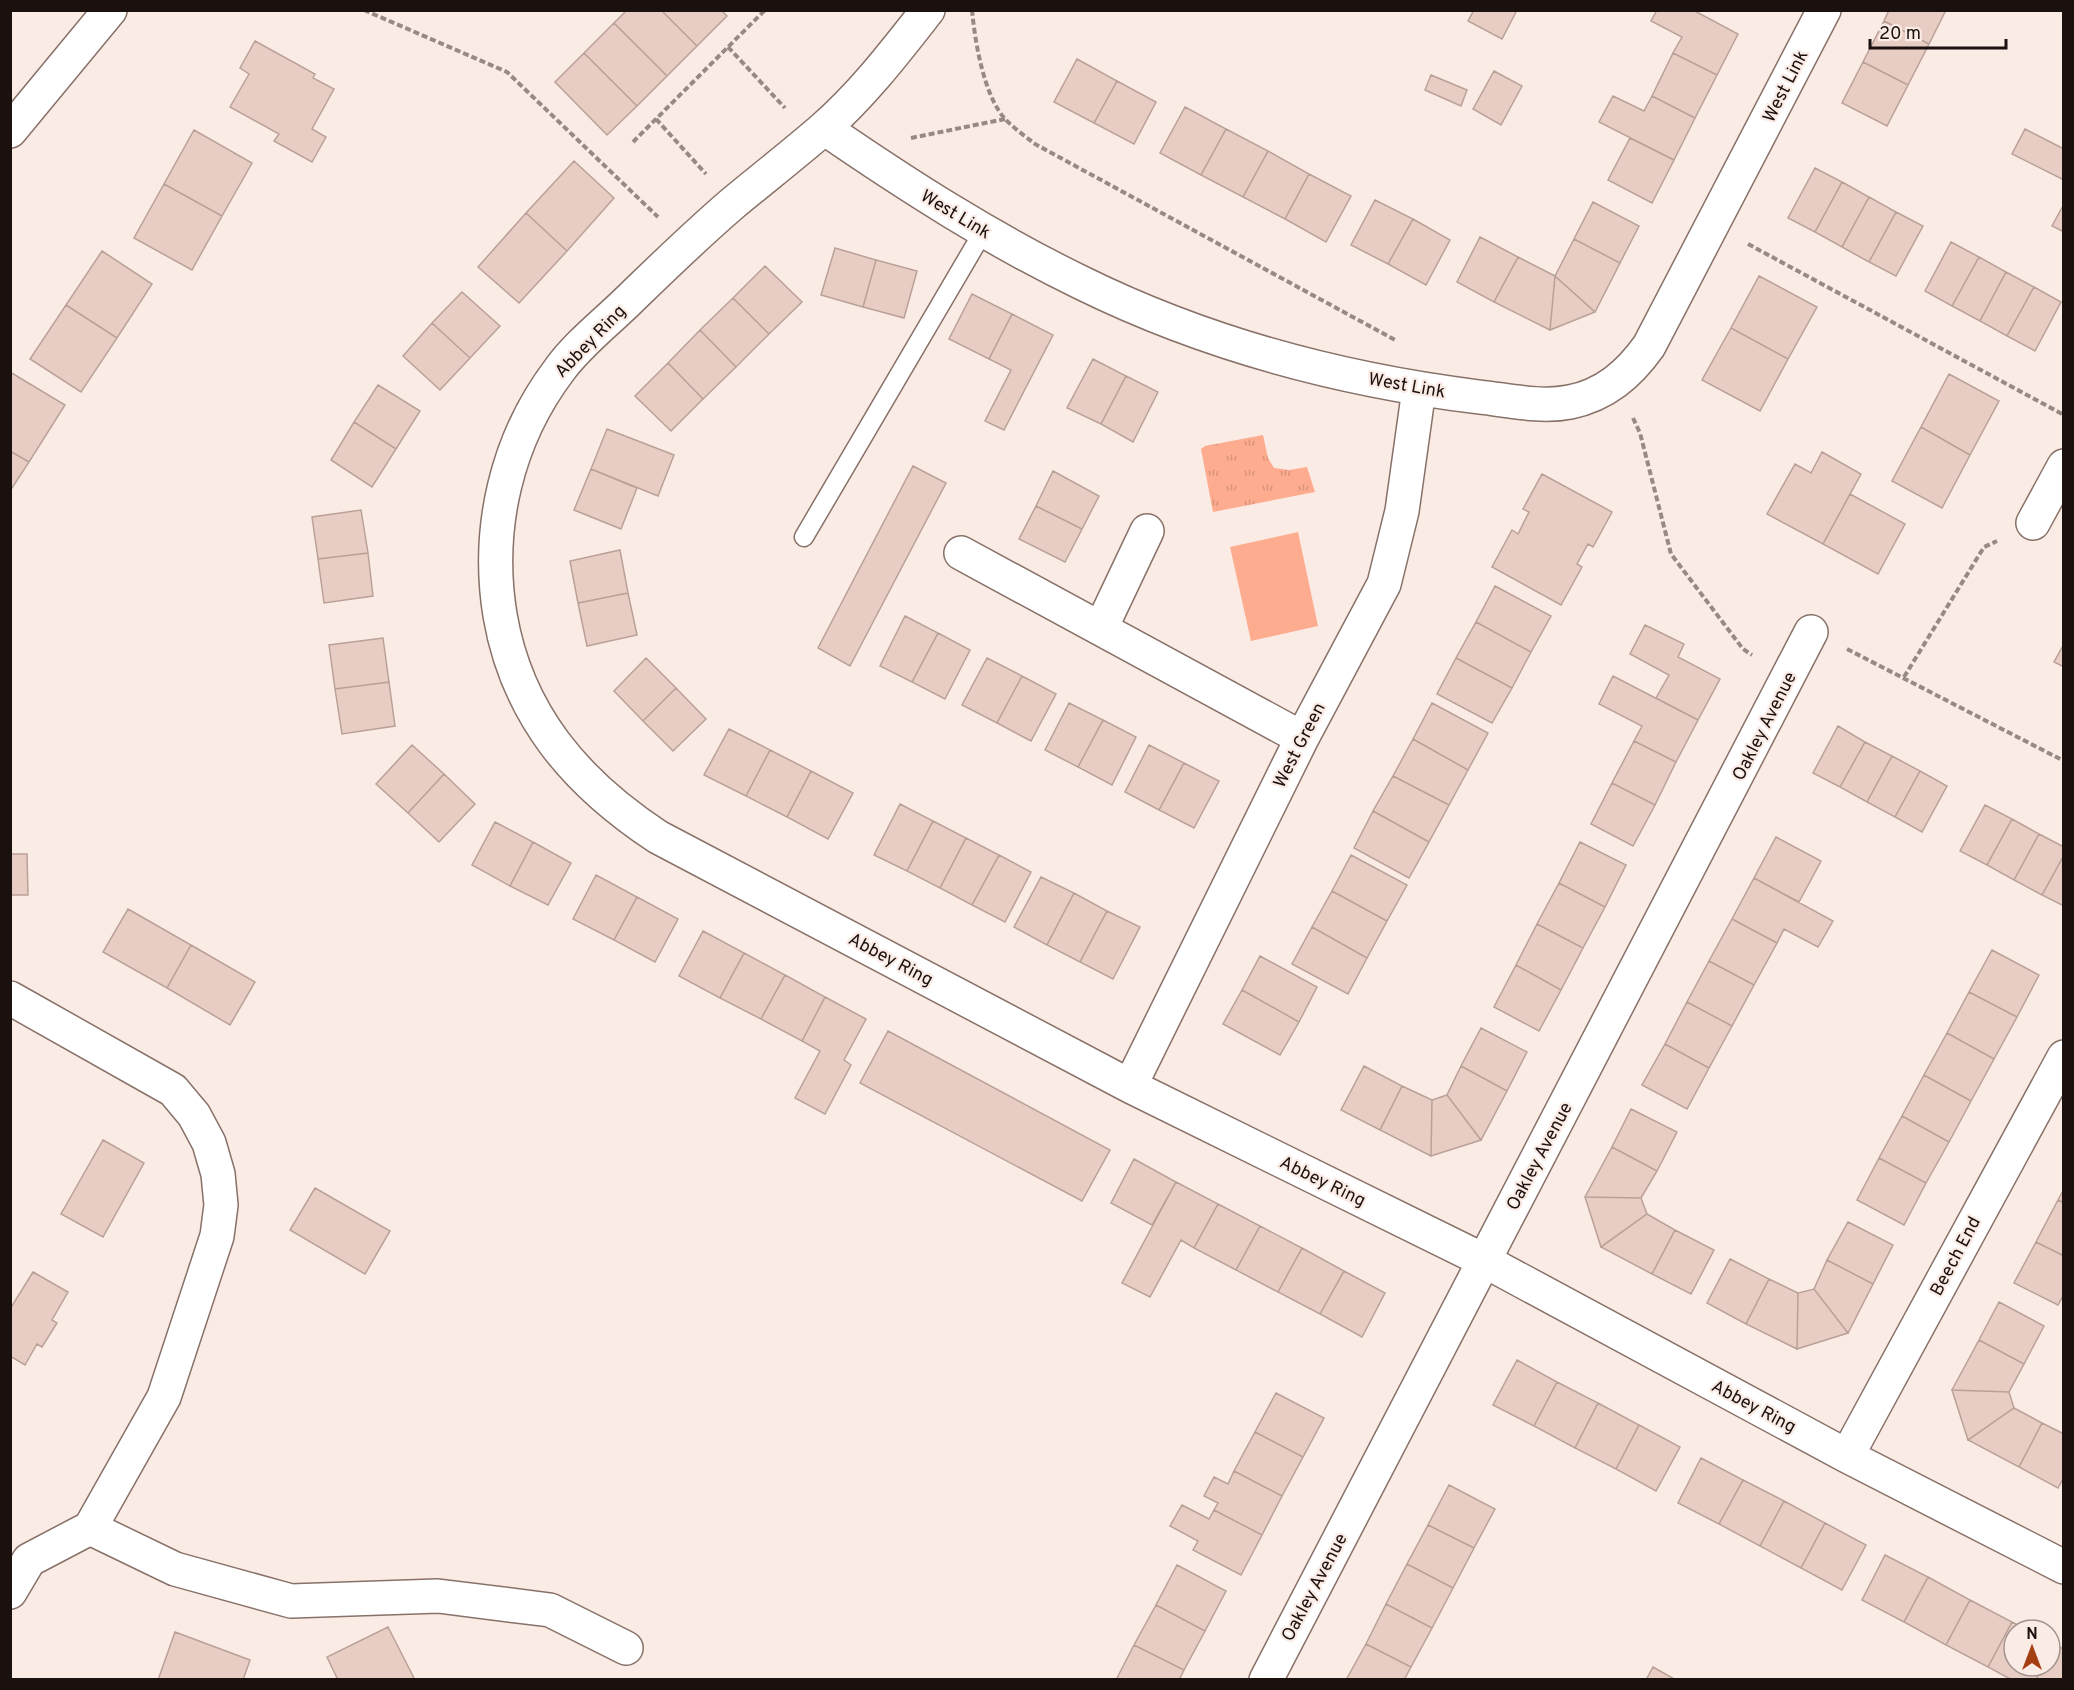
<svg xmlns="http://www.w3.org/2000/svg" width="2074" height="1690" viewBox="0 0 2074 1690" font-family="Overpass,sans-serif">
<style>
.grass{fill:url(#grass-tufts)}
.green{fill:#fdac8f}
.building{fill:#e8cdc4;stroke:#baa198;stroke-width:1.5}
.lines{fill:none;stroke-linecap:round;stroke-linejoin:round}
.lane-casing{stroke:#887168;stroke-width:21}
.street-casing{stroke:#887168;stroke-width:36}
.secondary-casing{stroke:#887168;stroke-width:36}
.path{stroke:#978a85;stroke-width:4;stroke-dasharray:6 3;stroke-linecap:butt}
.lane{stroke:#fff;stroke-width:18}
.street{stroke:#fff;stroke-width:33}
.secondary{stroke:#fff;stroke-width:33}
.labels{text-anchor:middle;stroke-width:4.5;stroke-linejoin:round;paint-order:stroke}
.street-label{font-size:18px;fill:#1a110e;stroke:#fbebe5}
</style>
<defs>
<pattern id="grass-tufts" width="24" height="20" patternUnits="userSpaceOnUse" patternTransform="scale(1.5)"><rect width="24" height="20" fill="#fdac8f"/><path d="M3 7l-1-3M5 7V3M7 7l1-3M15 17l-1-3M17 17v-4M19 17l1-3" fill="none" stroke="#d8937a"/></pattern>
</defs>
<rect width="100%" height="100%" fill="#fbebe5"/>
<path class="grass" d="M 1263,435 L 1268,458 L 1274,468 L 1289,470 L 1307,467 L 1315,492 L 1213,512 L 1201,449 L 1205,446 Z"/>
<path class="green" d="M 1298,532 L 1318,626 L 1251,641 L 1230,547 Z"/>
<path class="building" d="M 627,10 L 661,10 L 697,46 L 667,76 L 614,23 Z
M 661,10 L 721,10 L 727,16 L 697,46 Z
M 1474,10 L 1517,10 L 1502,39 L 1468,21 Z
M 1657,10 L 1693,10 L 1738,34 L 1717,75 L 1673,53 L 1682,37 L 1651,21 Z
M 1889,10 L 1946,10 L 1929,44 L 1884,21 Z
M 1884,21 L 1929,44 L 1908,85 L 1863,62 Z
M 614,23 L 667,76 L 637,106 L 584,53 Z
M 255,41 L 315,74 L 313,78 L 334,89 L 312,129 L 326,137 L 312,162 L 274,141 L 279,134 L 230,107 L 249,74 L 240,68 Z
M 584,53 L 637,106 L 607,135 L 555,82 Z
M 1673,53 L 1717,75 L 1695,118 L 1652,96 Z
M 1077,59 L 1117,81 L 1094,123 L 1054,102 Z
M 1863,62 L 1908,85 L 1887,126 L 1842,103 Z
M 1494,71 L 1522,86 L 1501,125 L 1473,109 Z
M 1431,75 L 1467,90 L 1461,106 L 1425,90 Z
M 1117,81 L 1156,102 L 1134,144 L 1094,123 Z
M 1613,96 L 1644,111 L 1652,96 L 1695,118 L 1674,160 L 1599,122 Z
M 1185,107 L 1226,129 L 1201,175 L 1160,153 Z
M 1226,129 L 1268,151 L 1243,197 L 1201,175 Z
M 2025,129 L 2064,149 L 2064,180 L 2012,154 Z
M 194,130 L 252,163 L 222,216 L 164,184 Z
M 1630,138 L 1674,160 L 1652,203 L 1608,180 Z
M 1268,151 L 1309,174 L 1285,219 L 1243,197 Z
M 574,161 L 614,198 L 567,251 L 526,213 Z
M 1815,168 L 1842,182 L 1815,232 L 1788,218 Z
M 1309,174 L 1351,196 L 1326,242 L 1285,219 Z
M 1842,182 L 1869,197 L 1842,247 L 1815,232 Z
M 164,184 L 222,216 L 192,270 L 134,238 Z
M 1869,197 L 1896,212 L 1869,262 L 1842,247 Z
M 1375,200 L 1413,219 L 1388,264 L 1351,245 Z
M 1593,202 L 1639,226 L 1620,263 L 1574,239 Z
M 2064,204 L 2064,232 L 2052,226 Z
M 1896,212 L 1923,226 L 1896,276 L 1869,262 Z
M 526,213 L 567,251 L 519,303 L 478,267 Z
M 1413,219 L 1450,240 L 1426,285 L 1388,264 Z
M 1480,237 L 1518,257 L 1494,302 L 1457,282 Z
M 1574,239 L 1620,263 L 1595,312 L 1555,276 Z
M 1951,242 L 1979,257 L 1952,306 L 1925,291 Z
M 835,248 L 876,260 L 863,307 L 821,295 Z
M 102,251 L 152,284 L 117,338 L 66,305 Z
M 1518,257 L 1555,276 L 1550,330 L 1494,302 Z
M 1979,257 L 2006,272 L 1980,321 L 1952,306 Z
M 876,260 L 917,271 L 904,318 L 863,307 Z
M 765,266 L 802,302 L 769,334 L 733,298 Z
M 2006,272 L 2034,287 L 2007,336 L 1980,321 Z
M 1555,276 L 1595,312 L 1550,330 Z
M 1759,276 L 1817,307 L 1788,359 L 1731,328 Z
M 2034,287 L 2061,302 L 2035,351 L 2007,336 Z
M 462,292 L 500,326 L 470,358 L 432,323 Z
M 972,294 L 1012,314 L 989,359 L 949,339 Z
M 733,298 L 769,334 L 736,367 L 700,330 Z
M 66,305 L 117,338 L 81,392 L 30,359 Z
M 1012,314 L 1053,335 L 1004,430 L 985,421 L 1011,370 L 989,359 Z
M 432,323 L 470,358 L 440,390 L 403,356 Z
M 1731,328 L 1788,359 L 1760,411 L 1702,380 Z
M 700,330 L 736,367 L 703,399 L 668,363 Z
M 1093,359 L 1126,376 L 1101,424 L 1067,408 Z
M 668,363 L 703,399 L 671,431 L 635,396 Z
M 10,372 L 65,405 L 29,462 L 10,451 Z
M 1949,374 L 1999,401 L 1970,455 L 1921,427 Z
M 1126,376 L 1158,392 L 1133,442 L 1101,424 Z
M 378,385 L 420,411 L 396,449 L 354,422 Z
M 354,422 L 396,449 L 372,487 L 331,460 Z
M 1921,427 L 1970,455 L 1942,508 L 1892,481 Z
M 607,429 L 674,455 L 658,496 L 591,469 Z
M 10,451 L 29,462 L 10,491 Z
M 1822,452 L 1861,474 L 1823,544 L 1767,514 L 1795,464 L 1811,473 Z
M 913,466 L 946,483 L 850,666 L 818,648 Z
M 591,469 L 637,488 L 621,529 L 574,510 Z
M 1053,471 L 1099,496 L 1082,529 L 1036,506 Z
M 1542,474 L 1612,512 L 1593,547 L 1588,544 L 1577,564 L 1582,567 L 1561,605 L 1492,567 L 1512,530 L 1518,534 L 1529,512 L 1523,509 Z
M 1850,494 L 1905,524 L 1878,574 L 1823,544 Z
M 1036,506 L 1082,529 L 1065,562 L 1019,539 Z
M 361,510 L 368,553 L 318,559 L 312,517 Z
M 620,550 L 628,593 L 578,603 L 570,561 Z
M 368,553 L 373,596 L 324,603 L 318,559 Z
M 1495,586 L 1551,616 L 1531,652 L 1476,622 Z
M 628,593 L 637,635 L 587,646 L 578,603 Z
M 905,616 L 938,633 L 912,682 L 880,666 Z
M 1476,622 L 1531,652 L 1512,688 L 1456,658 Z
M 1645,625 L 1684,644 L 1678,657 L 1720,679 L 1698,720 L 1656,698 L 1669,675 L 1630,654 Z
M 938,633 L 970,650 L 945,699 L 912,682 Z
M 383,638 L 389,682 L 335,689 L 329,645 Z
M 2064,644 L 2064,667 L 2054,662 Z
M 646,658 L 676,688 L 643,721 L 614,691 Z
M 987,658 L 1022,676 L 997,723 L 962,705 Z
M 1456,658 L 1512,688 L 1492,723 L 1437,694 Z
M 1022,676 L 1056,694 L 1031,741 L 997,723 Z
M 1613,676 L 1698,720 L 1676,762 L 1634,741 L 1642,726 L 1599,704 Z
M 389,682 L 395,726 L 342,734 L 335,689 Z
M 676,688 L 706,719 L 673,751 L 643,721 Z
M 1069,703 L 1103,720 L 1078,767 L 1045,750 Z
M 1432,703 L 1488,733 L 1468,770 L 1413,739 Z
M 1103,720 L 1136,737 L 1112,785 L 1078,767 Z
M 1838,726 L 1865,742 L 1840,787 L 1813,773 Z
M 729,729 L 770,750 L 746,796 L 704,775 Z
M 1413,739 L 1468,770 L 1449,805 L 1393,776 Z
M 1634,741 L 1676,762 L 1655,805 L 1612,783 Z
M 1865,742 L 1892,756 L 1867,802 L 1840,787 Z
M 412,745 L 444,774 L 408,813 L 376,784 Z
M 1149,745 L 1184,763 L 1159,810 L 1125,792 Z
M 770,750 L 811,771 L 787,817 L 746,796 Z
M 1892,756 L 1920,771 L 1895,817 L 1867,802 Z
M 1184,763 L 1219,781 L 1194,828 L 1159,810 Z
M 811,771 L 853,793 L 828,839 L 787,817 Z
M 1920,771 L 1947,786 L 1922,832 L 1895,817 Z
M 444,774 L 475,804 L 439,842 L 408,813 Z
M 1393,776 L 1449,805 L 1429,842 L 1373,811 Z
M 1612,783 L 1655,805 L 1633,846 L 1591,824 Z
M 900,804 L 933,821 L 907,871 L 874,855 Z
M 1985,805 L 2012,819 L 1987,865 L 1960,851 Z
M 1373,811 L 1429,842 L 1409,878 L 1354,848 Z
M 2012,819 L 2039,834 L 2014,880 L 1987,865 Z
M 933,821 L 966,838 L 940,888 L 907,871 Z
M 495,822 L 533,842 L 510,886 L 472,865 Z
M 2039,834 L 2064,847 L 2064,855 L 2042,895 L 2014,880 Z
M 1776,837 L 1821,861 L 1799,902 L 1754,878 Z
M 966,838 L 999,855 L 972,905 L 940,888 Z
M 533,842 L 571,863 L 548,905 L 510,886 Z
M 1580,842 L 1626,865 L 1605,907 L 1559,883 Z
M 10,854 L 27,854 L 28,895 L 10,895 Z
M 999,855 L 1031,872 L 1005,922 L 972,905 Z
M 1351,855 L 1407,885 L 1387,921 L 1332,891 Z
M 2064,855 L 2064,906 L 2042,895 Z
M 596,875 L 637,897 L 614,940 L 573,919 Z
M 1041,877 L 1074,893 L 1047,945 L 1014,927 Z
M 1754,878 L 1833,921 L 1818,947 L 1784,929 L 1777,943 L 1732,919 Z
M 1559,883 L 1605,907 L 1583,948 L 1537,924 Z
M 1332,891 L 1387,921 L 1367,958 L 1312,927 Z
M 1074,893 L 1107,911 L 1080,962 L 1047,945 Z
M 637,897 L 678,919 L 655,962 L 614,940 Z
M 128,909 L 191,945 L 167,988 L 103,952 Z
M 1107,911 L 1140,927 L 1113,979 L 1080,962 Z
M 1732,919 L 1777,943 L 1754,985 L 1709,961 Z
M 1537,924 L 1583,948 L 1561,990 L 1516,965 Z
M 1312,927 L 1367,958 L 1348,994 L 1292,964 Z
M 703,931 L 744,953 L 720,998 L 679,976 Z
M 191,945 L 255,982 L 230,1025 L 167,988 Z
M 1992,950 L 2039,975 L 2017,1017 L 1969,992 Z
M 744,953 L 785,975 L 761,1019 L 720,998 Z
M 1260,956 L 1317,987 L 1299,1022 L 1242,990 Z
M 1709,961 L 1754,985 L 1732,1026 L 1687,1002 Z
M 1516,965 L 1561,990 L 1539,1031 L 1494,1007 Z
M 785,975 L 825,997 L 802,1041 L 761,1019 Z
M 1242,990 L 1299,1022 L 1280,1055 L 1223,1024 Z
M 1969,992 L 2017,1017 L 1994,1059 L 1947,1033 Z
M 825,997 L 866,1019 L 844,1060 L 851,1065 L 825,1114 L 795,1098 L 820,1051 L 802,1041 Z
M 1687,1002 L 1732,1026 L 1709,1068 L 1665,1044 Z
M 1481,1028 L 1527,1052 L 1507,1091 L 1461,1066 Z
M 888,1031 L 1110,1150 L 1082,1201 L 860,1083 Z
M 1947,1033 L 1994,1059 L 1971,1101 L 1924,1075 Z
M 1665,1044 L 1709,1068 L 1687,1109 L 1642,1085 Z
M 1364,1066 L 1402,1086 L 1380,1130 L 1341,1110 Z
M 1461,1066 L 1507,1091 L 1481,1140 L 1447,1095 Z
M 1924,1075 L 1971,1101 L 1949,1142 L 1902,1116 Z
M 1402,1086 L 1432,1100 L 1431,1156 L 1380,1130 Z
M 1447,1095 L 1481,1140 L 1431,1156 L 1432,1100 Z
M 1631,1109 L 1677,1132 L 1657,1171 L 1612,1147 Z
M 1902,1116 L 1949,1142 L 1926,1183 L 1879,1158 Z
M 103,1140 L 144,1163 L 103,1237 L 61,1214 Z
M 1612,1147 L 1657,1171 L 1641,1198 L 1585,1197 Z
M 1879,1158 L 1926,1183 L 1904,1225 L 1857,1200 Z
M 1134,1159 L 1176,1182 L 1152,1225 L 1111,1203 Z
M 1176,1182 L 1218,1204 L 1194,1248 L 1181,1240 L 1150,1297 L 1122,1283 Z
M 315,1188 L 390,1231 L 365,1274 L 290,1230 Z
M 2064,1189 L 2064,1203 L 2058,1200 Z
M 1585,1197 L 1641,1198 L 1647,1214 L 1601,1247 Z
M 2058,1200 L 2064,1203 L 2064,1256 L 2036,1242 Z
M 1218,1204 L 1260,1226 L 1236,1270 L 1194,1248 Z
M 1647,1214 L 1675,1230 L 1652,1274 L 1601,1247 Z
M 1848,1222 L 1893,1245 L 1873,1284 L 1827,1260 Z
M 1260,1226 L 1302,1248 L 1278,1292 L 1236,1270 Z
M 1675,1230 L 1714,1250 L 1691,1294 L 1652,1274 Z
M 2036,1242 L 2064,1256 L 2064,1294 L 2058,1305 L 2014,1283 Z
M 1302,1248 L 1344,1271 L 1320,1314 L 1278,1292 Z
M 1730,1259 L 1769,1279 L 1746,1324 L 1707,1303 Z
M 1827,1260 L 1873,1284 L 1848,1333 L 1814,1289 Z
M 1344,1271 L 1385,1293 L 1362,1337 L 1320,1314 Z
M 33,1272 L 68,1292 L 52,1320 L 57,1323 L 42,1347 L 37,1344 L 25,1365 L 10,1356 L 10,1309 Z
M 1769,1279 L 1798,1293 L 1797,1349 L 1746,1324 Z
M 1814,1289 L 1848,1333 L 1797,1349 L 1798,1293 Z
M 1999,1302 L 2044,1326 L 2024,1364 L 1979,1340 Z
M 1979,1340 L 2024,1364 L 2009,1392 L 1952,1390 Z
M 1517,1360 L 1557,1382 L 1534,1426 L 1493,1405 Z
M 1557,1382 L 1598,1403 L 1575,1448 L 1534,1426 Z
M 1952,1390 L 2009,1392 L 2014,1408 L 1968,1440 Z
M 1276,1393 L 1324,1418 L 1303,1457 L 1255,1432 Z
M 1598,1403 L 1639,1425 L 1616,1469 L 1575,1448 Z
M 2014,1408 L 2042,1423 L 2019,1467 L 1968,1440 Z
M 2042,1423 L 2064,1434 L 2064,1477 L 2058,1488 L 2019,1467 Z
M 1639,1425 L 1680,1447 L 1656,1491 L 1616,1469 Z
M 1255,1432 L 1303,1457 L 1282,1496 L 1234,1471 Z
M 1701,1458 L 1743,1480 L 1719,1524 L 1678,1503 Z
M 1234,1471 L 1282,1496 L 1262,1535 L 1214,1510 L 1218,1503 L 1204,1496 L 1214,1477 L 1228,1484 Z
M 1743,1480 L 1784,1501 L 1760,1546 L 1719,1524 Z
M 1449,1485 L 1495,1509 L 1474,1548 L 1428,1525 Z
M 1784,1501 L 1825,1523 L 1801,1568 L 1760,1546 Z
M 1182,1505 L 1209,1519 L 1214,1510 L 1262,1535 L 1241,1575 L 1193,1550 L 1198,1541 L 1170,1526 Z
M 1825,1523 L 1866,1545 L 1842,1590 L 1801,1568 Z
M 1428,1525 L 1474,1548 L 1453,1588 L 1407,1564 Z
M 1885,1555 L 1928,1577 L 1904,1622 L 1862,1600 Z
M 1407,1564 L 1453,1588 L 1432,1628 L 1386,1604 Z
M 1177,1565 L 1226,1591 L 1205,1631 L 1156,1605 Z
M 1928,1577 L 1970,1600 L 1946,1645 L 1904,1622 Z
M 1970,1600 L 2012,1622 L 1988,1667 L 1946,1645 Z
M 1386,1604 L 1432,1628 L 1411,1667 L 1366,1644 Z
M 1156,1605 L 1205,1631 L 1184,1670 L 1134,1645 Z
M 2012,1622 L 2027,1630 L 2014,1630 L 2014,1666 L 2043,1666 L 2036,1680 L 2012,1680 L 1988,1667 Z
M 388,1627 L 415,1680 L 338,1680 L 327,1657 Z
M 175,1632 L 250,1660 L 243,1680 L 158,1680 Z
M 1366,1644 L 1411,1667 L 1404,1680 L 1346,1680 Z
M 1134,1645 L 1184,1670 L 1179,1680 L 1116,1680 Z
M 2054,1645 L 2064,1649 L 2064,1680 L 2036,1680 L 2043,1666 L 2050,1666 L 2050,1653 Z
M 1653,1667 L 1676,1680 L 1646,1680 Z"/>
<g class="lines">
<g class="lane-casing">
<path id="lane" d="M 804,537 L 983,232"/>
</g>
<g class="street-casing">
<path id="street" d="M 928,10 C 895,52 863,94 823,129 C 793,155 762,179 732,204 C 697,234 664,266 631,298 C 608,321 579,343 560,369 C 506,440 486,529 500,615 C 517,715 576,783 658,837 L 1130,1086 L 1483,1260 L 1847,1456 L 2064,1567
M 824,128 C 907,185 991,239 1082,283 C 1206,344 1342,380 1479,397 C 1508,400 1540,408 1570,402 C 1605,395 1629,374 1649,346 L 1824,10
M 2033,523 L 2064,466
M 961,553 L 1302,738
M 1101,628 L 1147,531
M 10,998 L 173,1090 L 194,1115 L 209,1143 L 218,1174 L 221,1205 L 217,1236 L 164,1397 L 90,1528 L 175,1569 L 291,1601 L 438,1596 L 550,1610 L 626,1648
M 1130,1086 L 1302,738 L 1384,584 L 1402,511 L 1419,389
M 1847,1456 L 2064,1057
M 10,1592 L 29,1560 L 90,1528
M 1266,1680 L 1811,632"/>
</g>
<g class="secondary-casing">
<path id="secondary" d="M 10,131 L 110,10"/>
</g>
<path class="path" d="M 364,10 L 507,72 L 658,217
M 972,10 C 975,42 984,97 1006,120 C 1015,129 1026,137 1035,144 L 1397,341
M 728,47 L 785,108
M 656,119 L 706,174
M 911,138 L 1005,119
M 633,142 L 765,10
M 1748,244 L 2064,415
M 1633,418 L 1640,433 L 1671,554 L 1743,649 L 1752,655
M 1847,649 L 2064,761
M 1904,677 L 1984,547 L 1997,541"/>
<use href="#lane" class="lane"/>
<use href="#street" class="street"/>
<use href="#secondary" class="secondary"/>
</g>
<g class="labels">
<g class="street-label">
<text transform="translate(1785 86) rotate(-63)" y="6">West Link</text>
<text transform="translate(956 214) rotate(31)" y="6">West Link</text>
<text transform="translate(590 341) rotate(-46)" y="6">Abbey Ring</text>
<text transform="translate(1407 385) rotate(10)" y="6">West Link</text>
<text transform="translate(1764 726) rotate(-63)" y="6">Oakley Avenue</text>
<text transform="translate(1299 745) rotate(-63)" y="6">West Green</text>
<text transform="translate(891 959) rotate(28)" y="6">Abbey Ring</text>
<text transform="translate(1539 1156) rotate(-62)" y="6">Oakley Avenue</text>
<text transform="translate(1323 1181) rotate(26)" y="6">Abbey Ring</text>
<text transform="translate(1955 1256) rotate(-62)" y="6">Beech End</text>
<text transform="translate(1754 1406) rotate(28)" y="6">Abbey Ring</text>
<text transform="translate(1314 1587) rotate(-62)" y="6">Oakley Avenue</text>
</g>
</g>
<rect width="2074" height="1690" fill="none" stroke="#1a110e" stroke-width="24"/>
<g transform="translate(2032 1648)"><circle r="28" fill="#fbebe5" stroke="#a1948f" stroke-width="1.5"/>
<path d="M0-4.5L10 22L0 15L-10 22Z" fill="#a43f12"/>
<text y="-9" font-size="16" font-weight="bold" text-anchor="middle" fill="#1a110e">N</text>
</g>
<path d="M1870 39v9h136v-9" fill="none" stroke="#1a110e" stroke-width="3"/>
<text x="1879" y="39" font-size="18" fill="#1a110e" stroke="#fbebe5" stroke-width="4.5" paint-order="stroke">20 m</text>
</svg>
